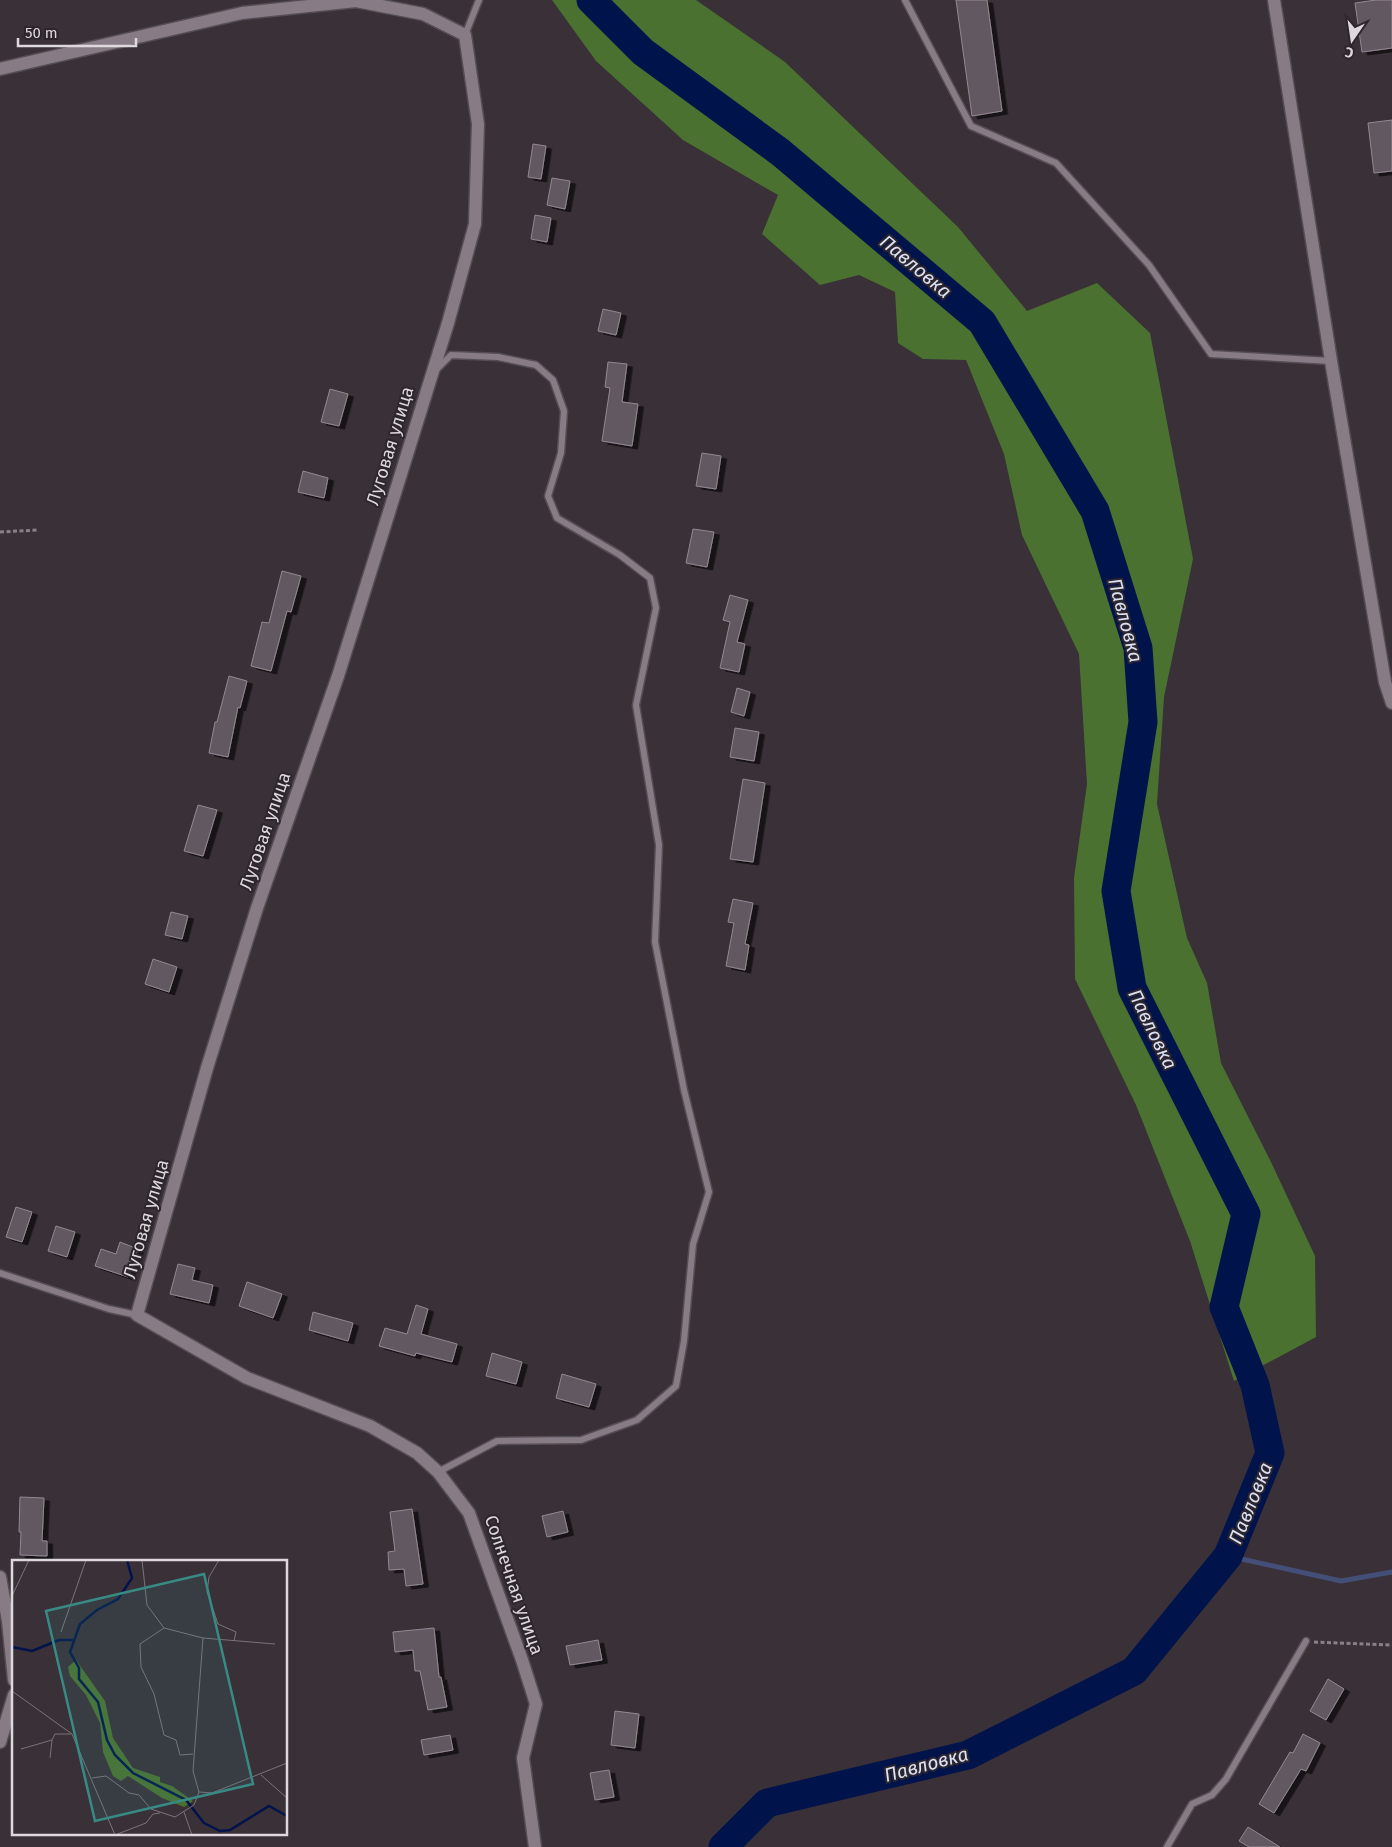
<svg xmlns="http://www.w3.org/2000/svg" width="1392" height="1847" viewBox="0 0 1392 1847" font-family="'Fira Sans',sans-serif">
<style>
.forest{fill:#4a712f}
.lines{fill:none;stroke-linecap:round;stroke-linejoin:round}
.stream{stroke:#434f77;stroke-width:5}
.river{stroke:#00144b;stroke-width:29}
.building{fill:#625862;stroke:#938892;filter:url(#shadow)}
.lane-casing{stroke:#554d55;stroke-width:9}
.street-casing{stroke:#554d55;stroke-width:15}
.secondary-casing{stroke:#554d55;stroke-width:15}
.path{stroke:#888187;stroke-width:3;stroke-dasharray:4 2.5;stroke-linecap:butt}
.lane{stroke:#877c86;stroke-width:6}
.street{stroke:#877c86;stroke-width:12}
.secondary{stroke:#877c86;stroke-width:12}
.labels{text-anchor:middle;stroke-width:4;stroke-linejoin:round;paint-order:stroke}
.street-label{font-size:18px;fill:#ded8dd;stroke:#2e262e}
.water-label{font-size:19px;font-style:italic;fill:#d9e3f5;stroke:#2e262e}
.inset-river{fill:none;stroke:#00144b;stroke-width:2.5}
.inset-road{fill:none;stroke:#7b737a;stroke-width:1}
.view{fill:#388a84;fill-opacity:0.15;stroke:#388a84;stroke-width:2.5}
.inset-edge{fill:none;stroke:#ded8dd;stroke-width:2.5}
</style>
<defs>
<filter id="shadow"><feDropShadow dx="5.5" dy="3" stdDeviation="0" flood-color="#0009"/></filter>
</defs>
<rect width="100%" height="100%" fill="#393038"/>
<path class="forest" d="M 552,0 L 696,0 L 785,62 L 958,227 L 1027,311 L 1097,283 L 1150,333 L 1193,559 L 1164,697 L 1157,804 L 1187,938 L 1207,983 L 1221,1063 L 1271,1162 L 1315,1256 L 1316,1337 L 1234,1381 L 1190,1241 L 1136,1105 L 1075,979 L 1074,878 L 1087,784 L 1079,654 L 1022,535 L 1004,454 L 966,360 L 923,359 L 898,343 L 895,292 L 859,275 L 820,285 L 762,234 L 778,195 L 683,140 L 596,61 Z"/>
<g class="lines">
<path class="stream" d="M 1228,1556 L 1341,1581 L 1392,1572"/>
<path class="river" d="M 591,0 L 643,52 L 780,152 L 982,322 L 1095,511 L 1138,648 L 1143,722 L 1116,891 L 1132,988 L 1246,1214 L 1224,1307 L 1255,1385 L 1270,1453 L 1228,1556 L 1134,1671 L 968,1755 L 767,1803 L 723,1847"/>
</g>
<path class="building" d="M 956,0 L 987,0 L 1002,111 L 972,116 Z
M 1376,0 L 1392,0 L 1392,48 L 1362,52 L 1355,3 Z
M 1392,120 L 1392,171 L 1374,173 L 1368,123 Z
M 533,144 L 546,146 L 541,179 L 528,177 Z
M 552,178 L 570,181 L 565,209 L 547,205 Z
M 535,215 L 551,218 L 547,242 L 531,239 Z
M 603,309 L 621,313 L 616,335 L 598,331 Z
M 608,362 L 627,364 L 622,402 L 638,404 L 632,446 L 602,441 L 610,388 L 605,387 Z
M 330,389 L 348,394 L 339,426 L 321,422 Z
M 702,453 L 721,456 L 716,489 L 696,486 Z
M 303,471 L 328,478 L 324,498 L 298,492 Z
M 693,529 L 714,532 L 707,567 L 686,563 Z
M 282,571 L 301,576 L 291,612 L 287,611 L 271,671 L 251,666 L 262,622 L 269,623 Z
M 730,595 L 748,600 L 737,642 L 745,644 L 739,672 L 720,668 L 730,622 L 723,620 Z
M 229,676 L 247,681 L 240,708 L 238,707 L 228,757 L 209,753 L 215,722 L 217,722 Z
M 737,688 L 750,692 L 744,716 L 731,712 Z
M 735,728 L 759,732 L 754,761 L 730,757 Z
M 743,779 L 765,783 L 753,862 L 730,859 Z
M 198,805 L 217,810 L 203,856 L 184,851 Z
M 733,899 L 753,903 L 745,944 L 749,945 L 745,970 L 726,966 L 734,923 L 728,922 Z
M 171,912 L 188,916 L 182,939 L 165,935 Z
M 153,959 L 177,967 L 169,992 L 145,984 Z
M 16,1207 L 32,1212 L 22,1242 L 6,1237 Z
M 56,1226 L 75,1232 L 67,1257 L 48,1251 Z
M 120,1242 L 138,1249 L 128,1277 L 95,1266 L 101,1249 L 116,1254 Z
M 178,1264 L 195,1268 L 192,1280 L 213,1285 L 209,1303 L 170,1294 Z
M 247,1282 L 282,1294 L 273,1318 L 239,1306 Z
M 416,1305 L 428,1309 L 421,1334 L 457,1344 L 452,1362 L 416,1353 L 415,1356 L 379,1346 L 385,1328 L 407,1334 Z
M 313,1312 L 353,1323 L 348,1341 L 309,1330 Z
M 492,1353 L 522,1362 L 516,1384 L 486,1376 Z
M 562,1374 L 596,1384 L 589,1407 L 556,1398 Z
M 20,1497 L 44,1498 L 42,1541 L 47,1541 L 47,1556 L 20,1555 L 21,1532 L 19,1532 Z
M 412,1509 L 423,1584 L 406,1586 L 404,1569 L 389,1570 L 388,1552 L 395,1551 L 390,1512 Z
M 563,1511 L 568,1532 L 547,1537 L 542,1516 Z
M 434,1628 L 439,1677 L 441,1677 L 447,1707 L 428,1710 L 420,1671 L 415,1671 L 413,1650 L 395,1652 L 393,1632 Z
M 598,1640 L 602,1660 L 570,1665 L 566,1646 Z
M 1328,1679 L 1344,1689 L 1326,1720 L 1310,1711 Z
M 615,1711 L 639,1714 L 635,1748 L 611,1745 Z
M 1303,1734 L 1320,1743 L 1306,1771 L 1301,1769 L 1274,1813 L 1259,1804 L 1290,1752 L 1293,1753 Z
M 450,1735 L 453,1750 L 424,1755 L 421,1740 Z
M 609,1770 L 614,1797 L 595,1800 L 590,1773 Z
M 1248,1827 L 1280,1847 L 1249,1847 L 1239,1841 Z"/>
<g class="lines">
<g class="lane-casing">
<path id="lane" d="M 905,0 L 971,126 L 1056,163 L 1149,265 L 1211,354 L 1331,361
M 465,35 L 479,0
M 436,370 L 451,355 L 498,357 L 536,365 L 553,380 L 564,411 L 561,453 L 548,496 L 557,518 L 620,555 L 650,578 L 656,608 L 636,705 L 659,845 L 655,942 L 684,1090 L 709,1192 L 693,1244 L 684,1341 L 676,1386 L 637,1420 L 581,1440 L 497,1441 L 438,1472
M 0,1273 L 109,1309 L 137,1315
M 1167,1847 L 1192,1804 L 1212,1795 L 1226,1779 L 1306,1641"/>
</g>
<g class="street-casing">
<path id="street" d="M 0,69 L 242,13 L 356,1 L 423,14 L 465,35 L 478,124 L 475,224 L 448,323 L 338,676 L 257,908 L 207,1068 L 137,1315 L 247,1378 L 370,1426 L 417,1453 L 438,1472 L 469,1513 L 522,1660 L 536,1704 L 523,1758 L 535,1847
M 0,1577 L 8,1621 L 14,1680
M 0,1742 L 14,1695"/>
</g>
<g class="secondary-casing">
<path id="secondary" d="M 1274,0 L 1331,361 L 1385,682 L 1392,703"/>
</g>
<path class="path" d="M 0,532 L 38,530
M 1314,1642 L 1392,1645"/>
<use href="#lane" class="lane"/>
<use href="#street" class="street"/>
<use href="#secondary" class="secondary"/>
</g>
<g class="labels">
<g class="street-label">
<text transform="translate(390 446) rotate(-73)" y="6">Луговая улица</text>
<text transform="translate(265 831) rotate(-71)" y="6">Луговая улица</text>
<text transform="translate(146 1219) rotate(-74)" y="6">Луговая улица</text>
<text transform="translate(514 1585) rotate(71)" y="6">Солнечная улица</text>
</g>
<g class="water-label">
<text transform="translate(916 266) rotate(40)" y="7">Павловка</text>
<text transform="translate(1126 620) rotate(75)" y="7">Павловка</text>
<text transform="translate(1153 1029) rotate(64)" y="7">Павловка</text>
<text transform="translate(1250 1503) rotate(-68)" y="7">Павловка</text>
<text transform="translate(926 1764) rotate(-15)" y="7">Павловка</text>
</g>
</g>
<g transform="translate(12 1560)">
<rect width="275" height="275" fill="#393038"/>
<path d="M 64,100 L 93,141 L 101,178 L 121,208 L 148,217 L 148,222 L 160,226 L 181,241 L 172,247 L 150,238 L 116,216 L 109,221 L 101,216 L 91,192 L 88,163 L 74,135 L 58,116 L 56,107 Z" fill="#4a712f"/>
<path class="inset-river" d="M 115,0 L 120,18 L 106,39 L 85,50 L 68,64 L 58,92 L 67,108 L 67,119 L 86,142 L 95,180 L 103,195 L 121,213 L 174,240 L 192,263 L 208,271 L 218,270 L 257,246 L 275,256M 0,87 L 20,91 L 47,80 L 61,80"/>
<path class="inset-road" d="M 130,0 L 135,45 L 152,68 L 191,78 L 263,84M 207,0 L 197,17 L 195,32 L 206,64 L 224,72 L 222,81M 0,36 L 17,0M 152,68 L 128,84 L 129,107 L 142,134 L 152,175 L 164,180 L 168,195 L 181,194M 49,72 L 74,0M 191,78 L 181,211 L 187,232 L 200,233 L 275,203M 0,131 L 60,174 L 103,275M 9,189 L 40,180 L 43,174 L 59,174M 38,198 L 40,180M 249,215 L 275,238M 80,218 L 94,216 L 117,233 L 127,235 L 139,249 L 163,257 L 182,245 L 187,232M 172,252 L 180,275M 103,275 L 134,263 L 141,254 L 148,253"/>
<path class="view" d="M 192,14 L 241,224 L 83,261 L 34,51 Z"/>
<rect width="275" height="275" class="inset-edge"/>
</g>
<g transform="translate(1352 40) rotate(193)" stroke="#2e262e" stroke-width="4" paint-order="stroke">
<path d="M0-4L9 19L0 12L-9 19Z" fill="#ded8dd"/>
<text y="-8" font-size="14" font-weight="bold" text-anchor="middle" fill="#ded8dd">С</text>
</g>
<path d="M18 38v8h118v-8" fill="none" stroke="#ded8dd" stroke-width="2.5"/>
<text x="25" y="38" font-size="15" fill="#ded8dd" stroke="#2e262e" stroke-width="4" paint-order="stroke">50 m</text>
</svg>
